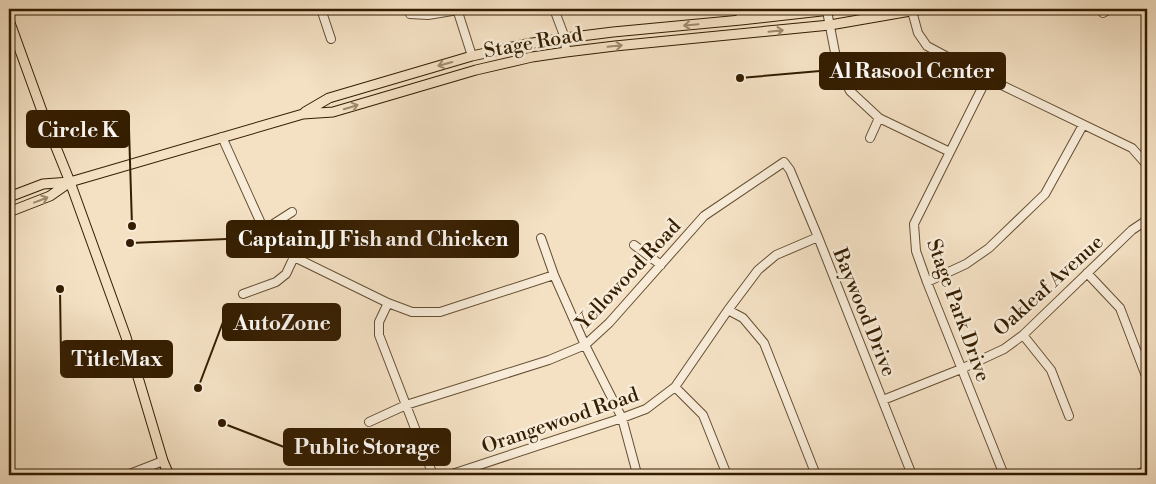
<svg xmlns="http://www.w3.org/2000/svg" width="1156" height="484" viewBox="0 0 1156 484" font-family="'Libre Bodoni',serif">
<style>
.lines{fill:none;stroke-linecap:round;stroke-linejoin:round}
.minor-casing{stroke:#644e31;stroke-width:10}
.major-casing{stroke:#341d00;stroke-width:11}
.minor{stroke:#f8ecd9;stroke-width:8}
.major{stroke:#f4e1c4;stroke-width:9}
.oneway{stroke:#9e896c}
.labels{text-anchor:middle;stroke-width:5;stroke-linejoin:round;paint-order:stroke}
.street-label{font-size:20px;fill:#341d00;stroke:#f8ecd9}
.leader{fill:none;stroke:#341d00;stroke-width:2}
.callout-dot{fill:#341d00;stroke:#f8ecd9;stroke-width:2}
.callout{fill:#341d00;stroke:#341d00;stroke-width:2}
.callout-label{font-size:21px;text-anchor:middle;font-weight:bold;fill:#fff}
</style>
<rect width="100%" height="100%" fill="#f4e1c4"/>
<filter id="stains"><feTurbulence type="fractalNoise" baseFrequency=".004" numOctaves="4"/><feColorMatrix values="0 0 0 0 .2 0 0 0 0 .09 0 0 0 0 .02 0 0 0 .5 -.17"/></filter>
<radialGradient id="worn" r=".72"><stop offset=".6" stop-color="#630" stop-opacity="0"/><stop offset="1" stop-color="#630" stop-opacity=".3"/></radialGradient>
<g class="lines">
<g class="minor-casing">
<path id="minor" d="M 321,9 L 331,39
M 457,9 L 472,56
M 554,9 L 565,38 L 566,52
M 740,9 L 741,20
M 827,11 L 838,68 L 850,91 L 879,118 L 950,152
M 912,11 L 918,33 L 927,46 L 987,78 L 1132,148 L 1147,165
M 1103,13 L 1110,9
M 410,14 L 428,15 L 458,10
M 987,78 L 914,224 L 916,251 L 927,282 L 1004,475
M 222,137 L 264,230 L 294,257 L 388,303 L 412,312 L 440,312 L 554,275
M 870,138 L 879,118
M 264,230 L 292,212
M 541,238 L 554,275 L 585,345 L 622,418 L 636,470 L 635,475
M 634,245 L 661,265
M 1087,273 L 1120,308 L 1146,376
M 927,282 L 966,264 L 989,248 L 1045,194 L 1083,125
M 243,294 L 276,282 L 286,274 L 294,257
M 388,303 L 379,322 L 379,335 L 433,475
M 728,310 L 743,318 L 764,343 L 816,475
M 1023,335 L 1051,370 L 1069,416
M 675,387 L 703,415 L 727,475
M 883,400 L 961,369 L 1004,349 L 1023,335 L 1132,230 L 1147,220
M 369,422 L 406,405 L 549,360 L 585,345 L 609,323 L 704,216 L 784,162 L 790,170 L 818,237 L 912,475
M 127,475 L 163,461
M 449,475 L 622,418 L 646,409 L 675,387 L 728,310 L 758,270 L 776,255 L 818,237
M 1135,475 L 1147,470"/>
</g>
<g class="major-casing">
<path id="major" d="M 9,20 L 47,125 L 70,182 L 126,337 L 163,461 L 169,475
M 305,112 L 329,98 L 472,56 L 526,44 L 565,38 L 613,32 L 741,20 L 839,9
M 9,197 L 43,184 L 70,182 L 303,114 L 333,112 L 476,70 L 532,57 L 566,52 L 615,46 L 830,25 L 922,9
M 9,212 L 50,196 L 70,182"/>
</g>
<use href="#minor" class="minor"/>
<use href="#major" class="major"/>
</g>
<defs><path id="oneway-shaft" d="M-6 0H5M1.5-3L5.5 0L1.5 3" fill="none" stroke-width="1.6" stroke-linecap="round" stroke-linejoin="round" transform="scale(1.25)"/></defs>
<g class="oneway">
<use href="#oneway-shaft" transform="translate(691 25) rotate(175)"/>
<use href="#oneway-shaft" transform="translate(776 31) rotate(-6)"/>
<use href="#oneway-shaft" transform="translate(615 46) rotate(-6)"/>
<use href="#oneway-shaft" transform="translate(445 64) rotate(164)"/>
<use href="#oneway-shaft" transform="translate(351 107) rotate(-17)"/>
<use href="#oneway-shaft" transform="translate(41 200) rotate(-21)"/>
</g>
<g class="labels">
<g class="street-label">
<text transform="translate(533 42) rotate(-10)" y="7">Stage Road</text>
<text transform="translate(628 274) rotate(-47)" y="7">Yellowood Road</text>
<text transform="translate(1048 285) rotate(-42)" y="7">Oakleaf Avenue</text>
<text transform="translate(959 310) rotate(70)" y="7">Stage Park Drive</text>
<text transform="translate(865 312) rotate(68)" y="7">Baywood Drive</text>
<text transform="translate(560 420) rotate(-19)" y="7">Orangewood Road</text>
</g>
</g>
<path class="leader" d="M740 78L820 71M132 226L129 129M130 243L227 239M198 388L223 322M60 289L61 359M222 423L284 447"/>
<g class="callout-dot">
<circle cx="740" cy="78" r="5"/>
<circle cx="132" cy="226" r="5"/>
<circle cx="130" cy="243" r="5"/>
<circle cx="198" cy="388" r="5"/>
<circle cx="60" cy="289" r="5"/>
<circle cx="222" cy="423" r="5"/>
</g>
<g class="callout">
<rect x="820" y="53" width="185" height="36" rx="5"/>
<rect x="27" y="111" width="102" height="36" rx="5"/>
<rect x="227" y="221" width="291" height="36" rx="5"/>
<rect x="223" y="304" width="117" height="36" rx="5"/>
<rect x="61" y="341" width="111" height="36" rx="5"/>
<rect x="284" y="429" width="166" height="36" rx="5"/>
</g>
<g class="callout-label">
<text x="912" y="78">Al Rasool Center</text>
<text x="78" y="137">Circle K</text>
<text x="373" y="246">Captain JJ Fish and Chicken</text>
<text x="282" y="330">AutoZone</text>
<text x="117" y="366">TitleMax</text>
<text x="367" y="454">Public Storage</text>
</g>
<rect width="1156" height="484" fill="none" stroke="#f4e1c4" stroke-width="30"/>
<rect x="10" y="10" width="1136" height="464" fill="none" stroke="#341d00" stroke-width="2.5"/>
<rect x="15" y="15" width="1126" height="454" fill="none" stroke="#341d00"/>
<rect width="100%" height="100%" filter="url(#stains)"/>
<rect width="100%" height="100%" fill="url(#worn)"/>
</svg>
